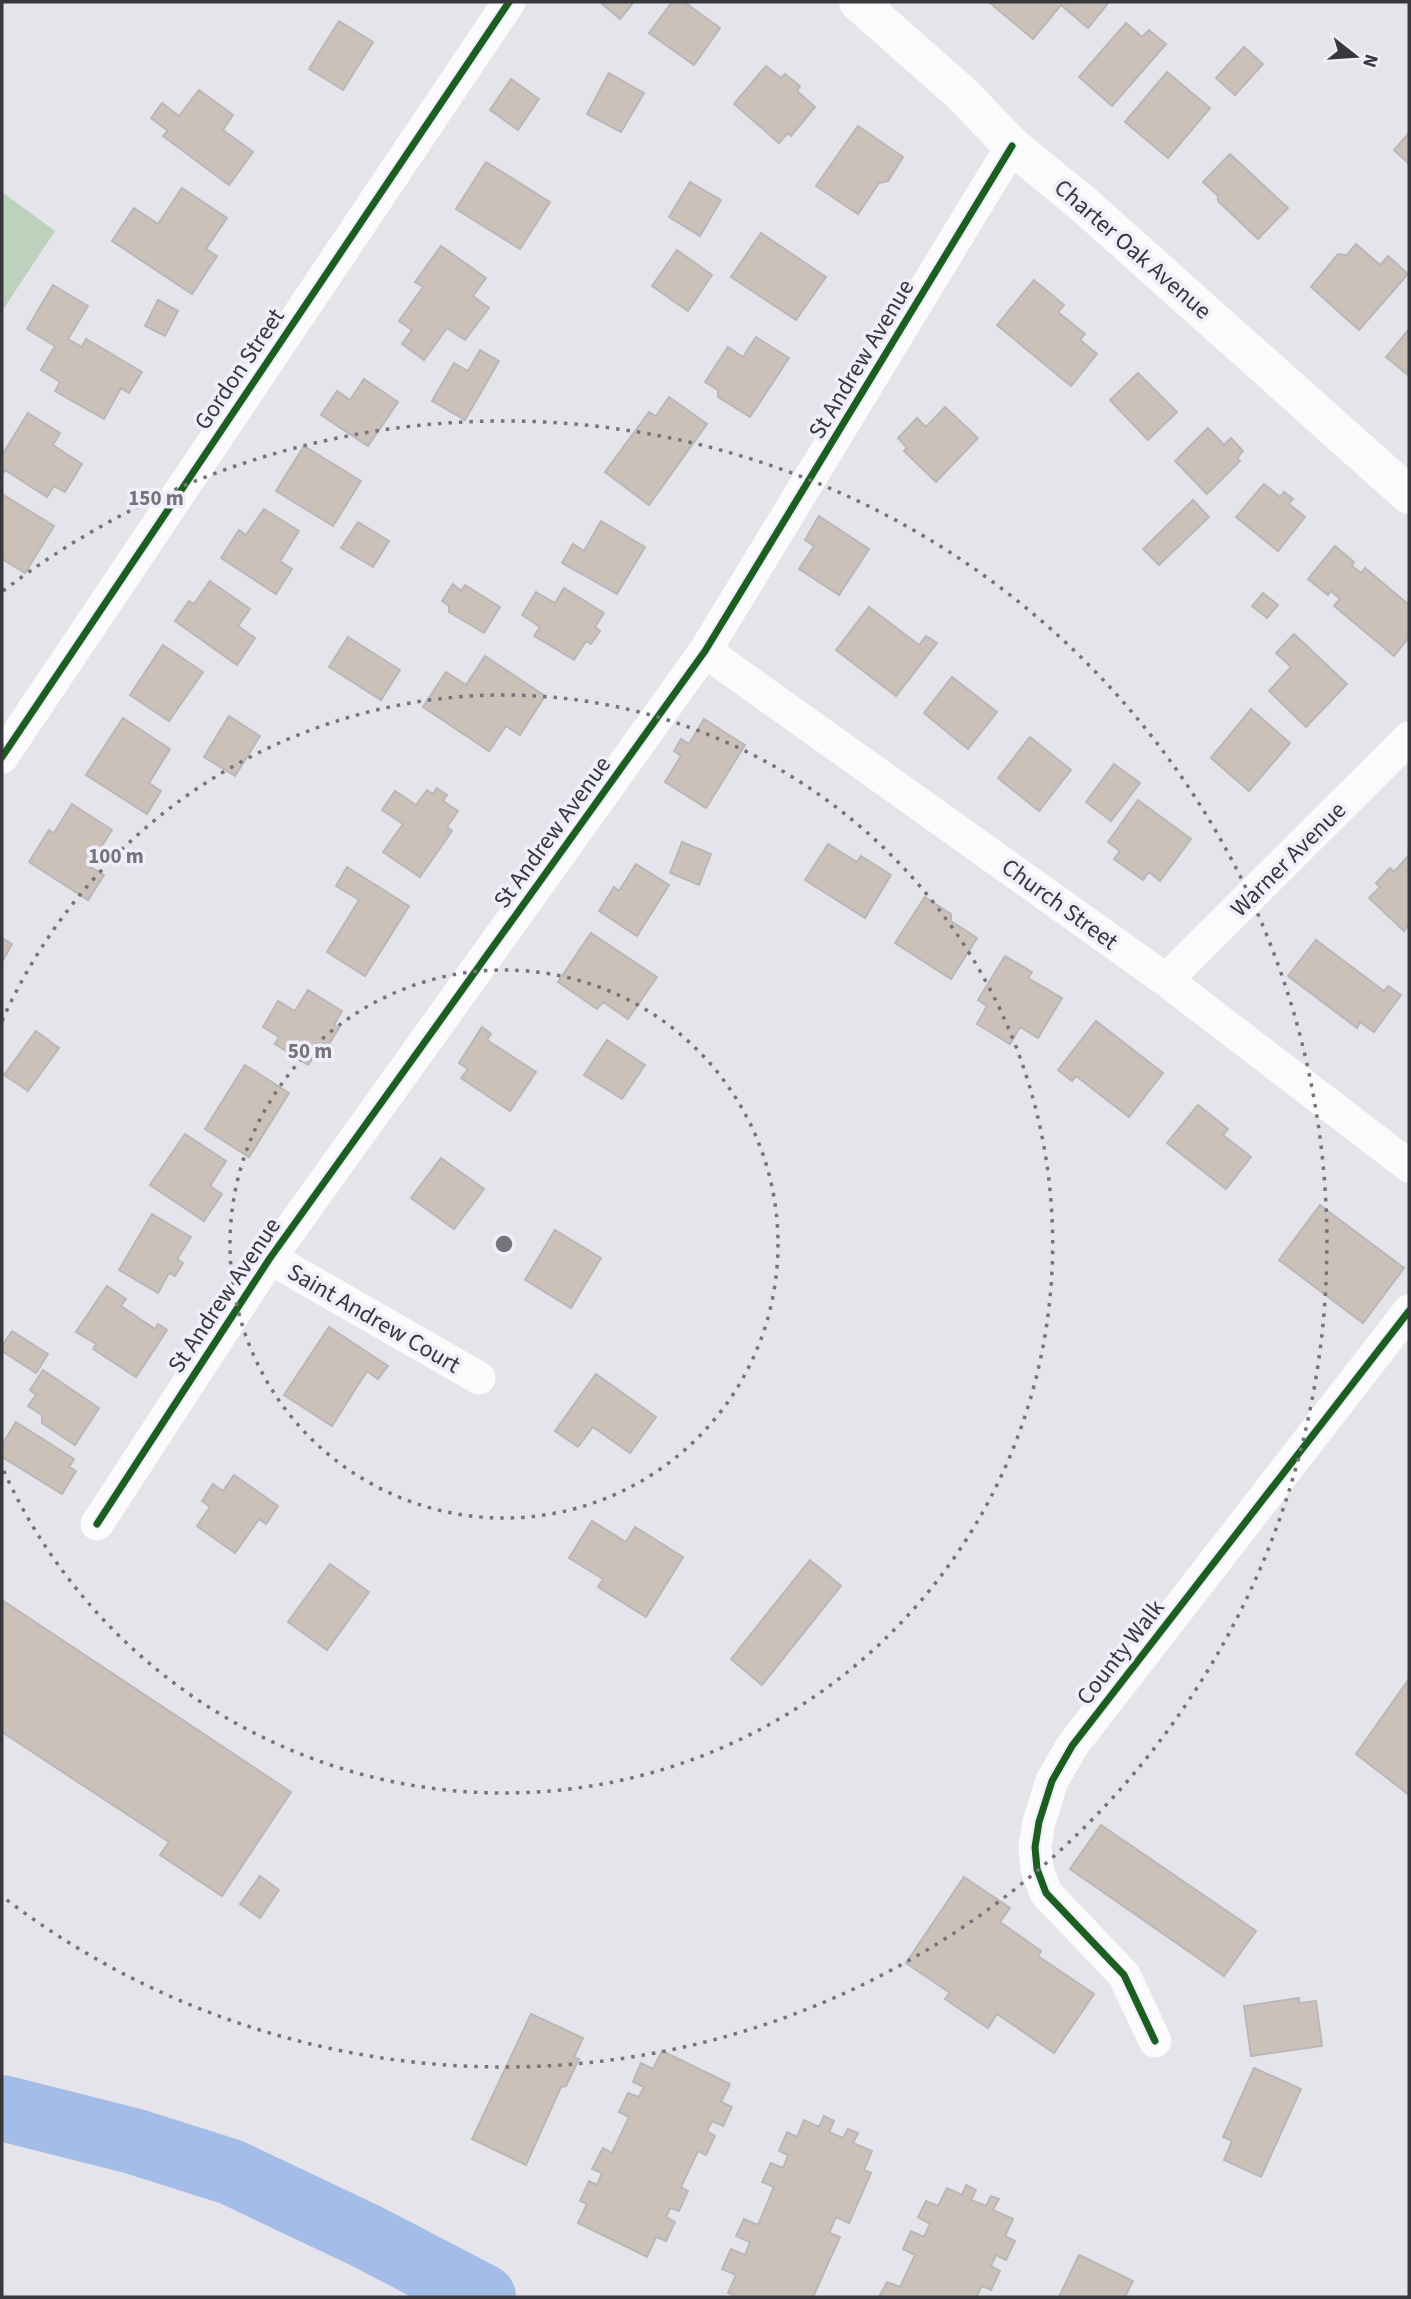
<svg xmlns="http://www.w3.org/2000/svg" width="1411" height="2299" viewBox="0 0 1411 2299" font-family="'Source Sans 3',sans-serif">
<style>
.green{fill:#bdd2bc}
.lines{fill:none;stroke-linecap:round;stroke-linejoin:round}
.river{stroke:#a4bce8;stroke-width:66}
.building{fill:#ccc1b9;stroke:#b9b7b8;stroke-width:2}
.minor{stroke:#fbfbfc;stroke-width:33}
.tertiary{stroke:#fbfbfc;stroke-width:38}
.cycleway-casing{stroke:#eeeffa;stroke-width:11}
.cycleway{stroke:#1b5e20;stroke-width:7}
.ring{fill:none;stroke:#747479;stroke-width:3.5;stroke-dasharray:3.5 7}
.labels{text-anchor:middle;stroke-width:7;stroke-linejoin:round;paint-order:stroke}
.street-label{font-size:24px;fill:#37383c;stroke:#eeeffa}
.centre{fill:#747479;stroke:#eeeffa;stroke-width:3.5}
.ring-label{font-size:21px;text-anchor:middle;font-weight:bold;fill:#747479;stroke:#eeeffa;stroke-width:7;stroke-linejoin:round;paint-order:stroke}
</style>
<rect width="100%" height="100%" fill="#e4e4ea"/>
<path class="green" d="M 2,192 L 55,231 L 2,311 Z"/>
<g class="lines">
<path class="river" d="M 2,2108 L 133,2141 L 231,2172 L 366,2236 L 483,2297"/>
</g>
<path class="building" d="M 600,2 L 634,2 L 620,19 Z
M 672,2 L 684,2 L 720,28 L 694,65 L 649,33 Z
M 989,2 L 1109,2 L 1088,28 L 1061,5 L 1033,39 Z
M 339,21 L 373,42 L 343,90 L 309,69 Z
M 1126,23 L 1142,37 L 1149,30 L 1166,44 L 1112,106 L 1079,77 Z
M 1244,47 L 1263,64 L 1235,95 L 1216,78 Z
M 766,66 L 781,78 L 785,74 L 800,86 L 797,91 L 815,107 L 791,136 L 788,133 L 779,143 L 734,104 Z
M 1167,72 L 1210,108 L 1168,158 L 1125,122 Z
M 609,73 L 644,93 L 621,132 L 587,114 Z
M 511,79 L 539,99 L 518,130 L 490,110 Z
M 199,90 L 233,115 L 223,130 L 253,152 L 229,185 L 163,136 L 168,131 L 151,118 L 162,103 L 179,116 Z
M 858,126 L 903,157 L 888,181 L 879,183 L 858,214 L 816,186 Z
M 1409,133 L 1409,164 L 1394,150 Z
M 1230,154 L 1288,208 L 1258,239 L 1218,201 L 1218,196 L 1203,182 Z
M 486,162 L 550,202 L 520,249 L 456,209 Z
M 690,182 L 721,200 L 700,236 L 669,217 Z
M 182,188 L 227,218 L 206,249 L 217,256 L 192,294 L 112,241 L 134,208 L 158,224 Z
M 761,233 L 826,277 L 796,320 L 731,277 Z
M 1356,244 L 1380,265 L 1388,256 L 1408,274 L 1359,330 L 1311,287 L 1338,254 L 1347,255 Z
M 441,246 L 486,278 L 473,296 L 489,308 L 465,340 L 447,328 L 424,360 L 402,344 L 412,330 L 399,321 L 423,287 L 415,282 Z
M 677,250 L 712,275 L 688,311 L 652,286 Z
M 1034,280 L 1064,305 L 1058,312 L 1085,334 L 1080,340 L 1097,354 L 1071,386 L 997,325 Z
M 53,285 L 88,306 L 68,339 L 82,347 L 86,339 L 142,372 L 129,393 L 121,388 L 104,419 L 55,391 L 60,382 L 41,370 L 55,346 L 27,329 Z
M 158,300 L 178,311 L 165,336 L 145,326 Z
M 1409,329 L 1409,376 L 1386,357 Z
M 756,337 L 789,358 L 750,417 L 718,397 L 718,390 L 705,382 L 728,347 L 743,357 Z
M 480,350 L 499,361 L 465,420 L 432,401 L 454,363 L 468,371 Z
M 1138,373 L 1177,412 L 1148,440 L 1110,400 Z
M 364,379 L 398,402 L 368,446 L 321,415 L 337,391 L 350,400 Z
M 669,397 L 707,424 L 649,505 L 605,472 L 649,412 L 656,416 Z
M 945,407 L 978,438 L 936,482 L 904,451 L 907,448 L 898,438 L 917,418 L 926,427 Z
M 28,413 L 60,433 L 53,445 L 82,464 L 65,492 L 54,486 L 47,497 L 5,470 L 2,475 L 2,455 Z
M 1208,428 L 1224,445 L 1231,438 L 1243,451 L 1237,458 L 1240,461 L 1207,494 L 1175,461 Z
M 304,446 L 361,481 L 333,526 L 276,491 Z
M 1264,484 L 1280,497 L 1284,492 L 1293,499 L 1289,504 L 1305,517 L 1278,551 L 1236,517 Z
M 2,494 L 54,526 L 25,573 L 2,559 Z
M 1193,500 L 1209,517 L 1159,565 L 1143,549 Z
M 264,509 L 299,531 L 280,561 L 292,569 L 276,594 L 221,558 L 239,530 L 246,535 Z
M 819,516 L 869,549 L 839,595 L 799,569 L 814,546 L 805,540 Z
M 601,521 L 645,547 L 617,594 L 562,563 L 573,544 L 584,551 Z
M 358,522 L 389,541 L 373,567 L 341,548 Z
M 1335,546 L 1354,562 L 1352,566 L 1361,573 L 1365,568 L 1409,605 L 1409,637 L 1394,656 L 1334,606 L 1340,599 L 1331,591 L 1328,595 L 1308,579 Z
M 210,581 L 250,609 L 238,626 L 255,638 L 237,665 L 175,621 L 189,601 L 194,604 Z
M 453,584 L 461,591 L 465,585 L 500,607 L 484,633 L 449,612 L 449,606 L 442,601 Z
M 564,588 L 604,613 L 595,627 L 600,631 L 591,644 L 586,641 L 574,660 L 534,636 L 540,627 L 522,615 L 536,592 L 555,603 Z
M 1263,593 L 1278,605 L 1267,618 L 1252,606 Z
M 869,607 L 919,645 L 926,636 L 937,643 L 896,696 L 836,650 Z
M 1294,634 L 1347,684 L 1306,727 L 1269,691 L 1291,667 L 1276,653 Z
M 348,637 L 400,670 L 381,700 L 329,667 Z
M 163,645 L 203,672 L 169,721 L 130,695 Z
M 485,656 L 545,696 L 520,735 L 506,726 L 489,751 L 423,707 L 446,672 L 466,685 Z
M 952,677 L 997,712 L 968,749 L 924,713 Z
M 1251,709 L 1290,743 L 1249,791 L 1211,758 Z
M 229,716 L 260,736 L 235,776 L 204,757 Z
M 123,718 L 170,749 L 149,783 L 161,791 L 147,814 L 86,775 Z
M 704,719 L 745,745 L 706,808 L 665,782 L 681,756 L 674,751 L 681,739 L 689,744 Z
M 1030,737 L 1071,770 L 1039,811 L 998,778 Z
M 1114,764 L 1140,783 L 1111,821 L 1086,802 Z
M 437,788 L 447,795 L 443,801 L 458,811 L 447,827 L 452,831 L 420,877 L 383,852 L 403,824 L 382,810 L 395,791 L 416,805 L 427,790 L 433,794 Z
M 1138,800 L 1191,839 L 1160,881 L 1149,872 L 1143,880 L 1114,859 L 1120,851 L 1108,842 Z
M 72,804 L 112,830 L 89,866 L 104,875 L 88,900 L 29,862 L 49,830 L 54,833 Z
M 682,842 L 711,854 L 699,885 L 670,873 Z
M 828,844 L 857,862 L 861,856 L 891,875 L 865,918 L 805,880 Z
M 1409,855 L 1409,925 L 1404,931 L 1369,898 L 1380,887 L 1376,883 L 1390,868 L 1394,872 Z
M 636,864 L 669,885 L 637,936 L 599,911 L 614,887 L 619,891 Z
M 347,867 L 409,906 L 365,976 L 327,952 L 359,900 L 336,886 Z
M 925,897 L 951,914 L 951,921 L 977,938 L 951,979 L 895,943 Z
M 591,933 L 657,977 L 628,1019 L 603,1002 L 597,1009 L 558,982 Z
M 2,938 L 12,944 L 2,962 Z
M 1316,940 L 1384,991 L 1388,986 L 1401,995 L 1374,1032 L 1360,1022 L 1357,1028 L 1288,976 Z
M 1005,956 L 1032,972 L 1028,978 L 1062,998 L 1038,1038 L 1020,1027 L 1010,1044 L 977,1024 L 987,1006 L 978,1000 Z
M 308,990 L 342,1011 L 334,1025 L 339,1028 L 329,1044 L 322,1044 L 308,1065 L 275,1044 L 279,1037 L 263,1027 L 278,1001 L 295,1011 Z
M 1096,1021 L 1163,1073 L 1129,1117 L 1076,1076 L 1072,1081 L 1058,1070 Z
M 482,1027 L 491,1034 L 487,1040 L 536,1072 L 510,1111 L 461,1078 L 468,1069 L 459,1063 Z
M 36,1031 L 59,1048 L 28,1091 L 4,1075 Z
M 607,1040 L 645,1065 L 622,1099 L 584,1075 Z
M 245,1065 L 289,1093 L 249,1157 L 205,1129 Z
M 1198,1105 L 1228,1129 L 1223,1135 L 1251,1157 L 1226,1189 L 1167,1143 Z
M 185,1134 L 226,1161 L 210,1186 L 222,1194 L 204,1221 L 150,1185 Z
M 441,1158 L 484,1189 L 454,1229 L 411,1198 Z
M 1320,1205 L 1404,1268 L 1363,1323 L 1279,1260 Z
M 152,1214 L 191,1237 L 177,1259 L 183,1263 L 175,1276 L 169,1273 L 158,1293 L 119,1270 Z
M 555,1230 L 601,1258 L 571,1308 L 525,1280 Z
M 107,1286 L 126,1299 L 121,1306 L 155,1329 L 158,1324 L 167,1330 L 136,1377 L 93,1349 L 96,1344 L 76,1332 Z
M 329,1327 L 388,1366 L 378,1379 L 367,1371 L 332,1426 L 284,1395 Z
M 12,1331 L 48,1354 L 36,1373 L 2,1351 L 2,1346 Z
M 43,1370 L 99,1408 L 75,1445 L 42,1423 L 42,1415 L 28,1406 L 36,1395 L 30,1390 Z
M 596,1374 L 656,1417 L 630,1453 L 593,1427 L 578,1447 L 555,1431 Z
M 16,1422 L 74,1459 L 69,1467 L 76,1471 L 62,1494 L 2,1457 L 2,1445 Z
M 234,1475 L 278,1506 L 266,1524 L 259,1519 L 235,1553 L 197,1526 L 210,1507 L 202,1501 L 213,1484 L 223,1491 Z
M 592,1521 L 626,1542 L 635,1527 L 683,1557 L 646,1617 L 598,1587 L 603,1579 L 569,1558 Z
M 810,1560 L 841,1586 L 762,1685 L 731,1659 Z
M 330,1564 L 369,1592 L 327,1650 L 288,1622 Z
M 2,1600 L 291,1792 L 222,1896 L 160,1855 L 169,1842 L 2,1732 Z
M 1409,1679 L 1409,1795 L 1356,1754 Z
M 1101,1825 L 1256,1931 L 1224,1976 L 1070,1869 Z
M 260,1876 L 279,1890 L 260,1918 L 240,1904 Z
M 964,1877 L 1010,1908 L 1000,1922 L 1041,1951 L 1038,1956 L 1094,1994 L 1054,2053 L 997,2014 L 988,2028 L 945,1999 L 950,1993 L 906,1963 Z
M 1299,1998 L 1299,2003 L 1316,2001 L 1322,2046 L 1251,2056 L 1244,2006 Z
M 531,2014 L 583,2038 L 574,2057 L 579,2059 L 566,2086 L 561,2087 L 526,2165 L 472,2139 Z
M 662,2051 L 730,2084 L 721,2102 L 732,2107 L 723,2126 L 712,2121 L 707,2131 L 715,2136 L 706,2155 L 698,2151 L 681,2187 L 688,2191 L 679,2211 L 670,2208 L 666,2217 L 675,2222 L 666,2241 L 656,2237 L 647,2257 L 578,2223 L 587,2204 L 580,2201 L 589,2181 L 597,2185 L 602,2173 L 592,2169 L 603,2148 L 612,2153 L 629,2117 L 619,2112 L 628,2093 L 639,2097 L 644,2087 L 633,2082 L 641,2063 L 653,2069 Z
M 1254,2068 L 1301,2089 L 1261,2177 L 1224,2160 L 1232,2141 L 1223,2137 Z
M 824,2116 L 834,2121 L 829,2132 L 843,2138 L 848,2129 L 858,2133 L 853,2143 L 872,2151 L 864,2170 L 871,2173 L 849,2223 L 836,2217 L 829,2233 L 840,2237 L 813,2297 L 738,2297 L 728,2293 L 736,2275 L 722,2269 L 731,2249 L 745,2255 L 750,2242 L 736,2236 L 744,2219 L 758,2225 L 774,2187 L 762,2182 L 771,2163 L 783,2168 L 788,2155 L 779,2151 L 787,2132 L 797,2137 L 804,2120 L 819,2127 Z
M 966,2185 L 976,2190 L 971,2200 L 986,2206 L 991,2196 L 999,2199 L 993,2210 L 1013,2219 L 1005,2236 L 1015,2241 L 1006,2260 L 996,2255 L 991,2266 L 1000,2271 L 991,2290 L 982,2286 L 976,2297 L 879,2297 L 887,2282 L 900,2287 L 915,2255 L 903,2249 L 911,2231 L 924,2237 L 930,2224 L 918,2217 L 926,2201 L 938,2206 L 947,2188 L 962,2195 Z
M 1079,2255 L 1133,2281 L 1125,2297 L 1059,2297 Z"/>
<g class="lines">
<path class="minor" d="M 705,651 L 1166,980 L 1409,1166
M 2,757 L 509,2
M 1166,980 L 1409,738
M 270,1258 L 479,1378
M 97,1524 L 270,1258 L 705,651 L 1012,146
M 1155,2041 L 1124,1975 L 1046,1893 L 1037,1869 L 1035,1847 L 1039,1822 L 1052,1781 L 1072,1746 L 1409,1311"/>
<path class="tertiary" d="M 858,2 L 962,94 L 1012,146 L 1081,202 L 1409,495"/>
<g class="cycleway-casing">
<path id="cycleway" d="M 2,757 L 509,2
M 97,1524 L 270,1258 L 705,651 L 1012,146
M 1155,2041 L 1124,1975 L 1046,1893 L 1037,1869 L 1035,1847 L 1039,1822 L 1052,1781 L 1072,1746 L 1409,1311"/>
</g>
<use href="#cycleway" class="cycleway"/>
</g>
<g class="ring">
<circle cx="504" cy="1244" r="274"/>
<path d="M2 1021A549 549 0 1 1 2 1467"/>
<path d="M3 591A823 823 0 1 1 3 1897"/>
</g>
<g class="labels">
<g class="street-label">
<text transform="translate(1133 249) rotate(41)" y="8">Charter Oak Avenue</text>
<text transform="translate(861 359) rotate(-59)" y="8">St Andrew Avenue</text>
<text transform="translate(239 369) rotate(-56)" y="8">Gordon Street</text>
<text transform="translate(552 832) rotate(-54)" y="8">St Andrew Avenue</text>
<text transform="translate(1288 859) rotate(-45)" y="8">Warner Avenue</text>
<text transform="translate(1060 904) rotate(36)" y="8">Church Street</text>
<text transform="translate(224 1295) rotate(-56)" y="8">St Andrew Avenue</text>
<text transform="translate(374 1318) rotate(30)" y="8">Saint Andrew Court</text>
<text transform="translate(1120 1652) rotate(-52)" y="8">County Walk</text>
</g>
</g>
<circle cx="504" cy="1244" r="10" class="centre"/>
<g class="ring-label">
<text x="156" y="505">150 m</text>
<text x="116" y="863">100 m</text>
<text x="310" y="1058">50 m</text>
</g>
<rect width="1411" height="2299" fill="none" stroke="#37383c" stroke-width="7"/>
<g transform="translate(1355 56) rotate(107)" stroke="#eeeffa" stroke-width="5" paint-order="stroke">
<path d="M0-5L12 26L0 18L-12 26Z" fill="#37383c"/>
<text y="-10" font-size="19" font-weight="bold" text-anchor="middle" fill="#37383c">N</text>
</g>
</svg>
